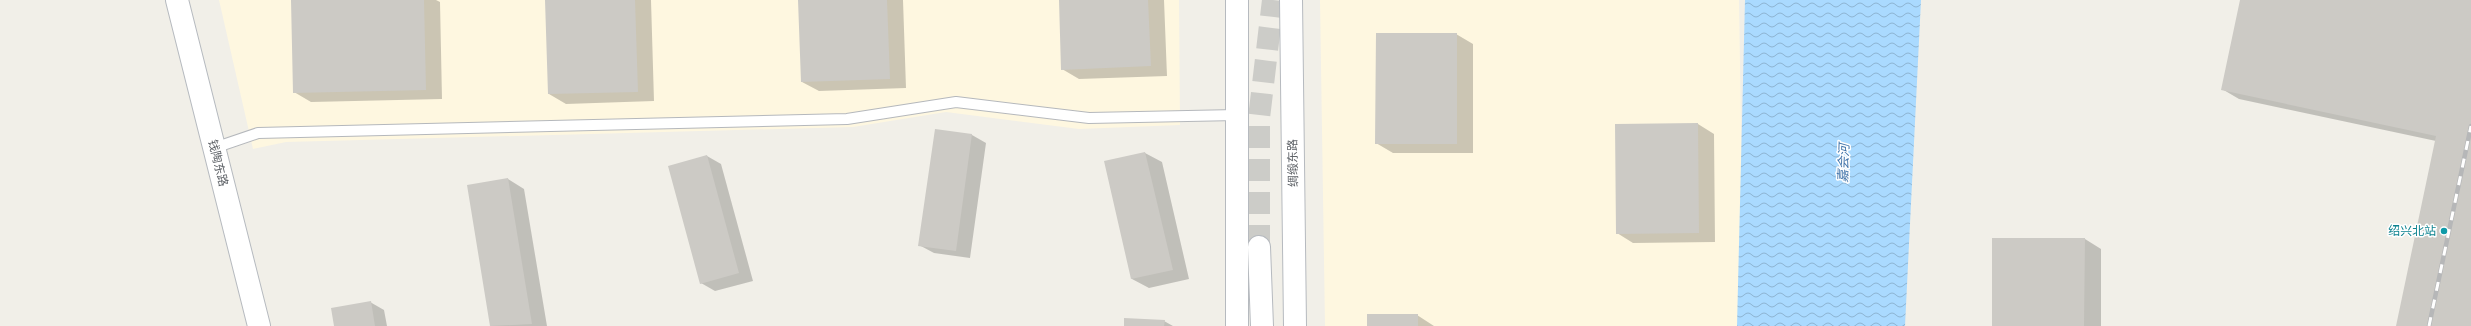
<svg xmlns="http://www.w3.org/2000/svg" width="2471" height="326" viewBox="0 0 2471 326" font-family="Cabin,'Noto Sans SC',sans-serif">
<style>
.commercial{fill:#fef7e0}
.water{fill:url(#water-waves)}
.shadow{fill:#0003}
.building{fill:#cccac5}
.lines{fill:none;stroke-linecap:round;stroke-linejoin:round}
.secondary-tunnel{stroke:#ccccc8;stroke-width:22;stroke-dasharray:22 11;stroke-linecap:butt}
.lane-casing{stroke:#b5b8bc;stroke-width:12}
.secondary-casing{stroke:#b6babf;stroke-width:24}
.lane{stroke:#fff;stroke-width:10}
.secondary{stroke:#fff;stroke-width:22}
.rail-casing{stroke:#b6b7b8;stroke-width:4.5}
.rail{stroke:#fff;stroke-width:3;stroke-dasharray:9;stroke-linecap:butt}
.culture-dot{fill:#0f9aa8;stroke:#fff;stroke-width:1.5}
.labels{text-anchor:middle;stroke-width:3;stroke-linejoin:round;paint-order:stroke}
.street-label{font-size:12px;fill:#5f6368;stroke:#fff}
.culture-label{font-size:12px;fill:#0d838f;stroke:#fff;text-anchor:end}
.water-label{font-size:13px;font-style:italic;fill:#4174aa;stroke:#fff}
</style>
<defs>
<pattern id="water-waves" width="16" height="10" patternUnits="userSpaceOnUse"><rect width="16" height="10" fill="#aadaff"/><path d="M0 5q4-4 8 0t8 0" fill="none" stroke="#8eb4d2"/></pattern>
</defs>
<rect width="100%" height="100%" fill="#f1efe8"/>
<path class="commercial" d="M 219,0 L 1179,0 L 1180,125 L 1079,129 L 946,112 L 853,127 L 286,142 L 253,149 Z
M 1320,0 L 1739,0 L 1744,326 L 1325,326 Z"/>
<path class="water" d="M 1745,0 L 1921,0 L 1905,326 L 1737,326 Z"/>
<path class="shadow" d="M 292,0 L 436,0 L 440,2 L 442,99 L 311,102 L 294,92 Z
M 546,0 L 651,0 L 654,101 L 566,104 L 549,94 Z
M 799,0 L 903,0 L 906,88 L 819,91 L 802,82 Z
M 1060,0 L 1164,0 L 1167,76 L 1079,79 L 1062,69 Z
M 2241,0 L 2471,0 L 2471,326 L 2397,326 L 2436,141 L 2239,99 L 2222,89 Z
M 1456,34 L 1473,44 L 1473,153 L 1393,153 L 1376,143 Z
M 1698,124 L 1714,134 L 1715,242 L 1633,243 L 1617,233 Z
M 936,130 L 972,135 L 986,143 L 970,258 L 934,253 L 919,245 Z
M 1145,153 L 1162,162 L 1189,279 L 1149,288 L 1132,279 L 1105,162 Z
M 707,156 L 721,164 L 753,281 L 715,291 L 701,283 Z
M 508,179 L 524,189 L 547,326 L 491,326 L 468,186 Z
M 2085,239 L 2101,249 L 2101,326 L 1993,326 Z
M 370,302 L 384,310 L 387,326 L 335,326 Z
M 1417,315 L 1434,326 L 1368,326 Z
M 1164,321 L 1173,326 L 1125,326 Z"/>
<path class="building" d="M 291,0 L 424,0 L 426,90 L 293,93 Z
M 545,0 L 635,0 L 638,92 L 548,94 Z
M 798,0 L 887,0 L 890,79 L 801,82 Z
M 1059,0 L 1148,0 L 1151,66 L 1061,70 Z
M 2240,0 L 2471,0 L 2471,326 L 2396,326 L 2436,136 L 2221,90 Z
M 1376,33 L 1457,33 L 1457,144 L 1375,144 Z
M 1698,123 L 1699,233 L 1616,234 L 1615,124 Z
M 935,129 L 972,134 L 956,251 L 918,246 Z
M 1145,152 L 1173,270 L 1131,279 L 1104,161 Z
M 707,155 L 739,273 L 700,284 L 668,166 Z
M 508,178 L 532,324 L 490,326 L 467,185 Z
M 1992,238 L 2085,238 L 2084,326 L 1992,326 Z
M 371,301 L 375,326 L 334,326 L 331,308 Z
M 1367,314 L 1418,314 L 1418,326 L 1367,326 Z
M 1124,318 L 1165,320 L 1164,326 L 1124,326 Z"/>
<g class="lines">
<path class="secondary-tunnel" d="M 1259,247 L 1259,118 L 1273,0"/>
<g class="lane-casing">
<path id="lane" d="M 214,148 L 258,133 L 847,119 L 956,102 L 1089,118 L 1237,115"/>
</g>
<g class="secondary-casing">
<path id="secondary" d="M 177,0 L 259,326
M 1291,0 L 1295,326
M 1259,247 L 1262,326
M 1237,326 L 1237,0"/>
</g>
<use href="#lane" class="lane"/>
<use href="#secondary" class="secondary"/>
<g class="rail-casing">
<path id="rail" d="M 2429,326 L 2471,126"/>
</g>
<use href="#rail" class="rail"/>
</g>
<circle class="culture-dot" cx="2444" cy="231" r="4"/>
<g class="labels">
<g class="street-label">
<text transform="translate(218 163) rotate(76)" y="4">钱陶东路</text>
<text transform="translate(1293 163) rotate(-91)" y="4">绸缎东路</text>
</g>
<g class="culture-label">
<text x="2436" y="235">绍兴北站</text>
</g>
<g class="water-label">
<text transform="translate(1843 163) rotate(-88)" y="5">嘉会河</text>
</g>
</g>
</svg>
